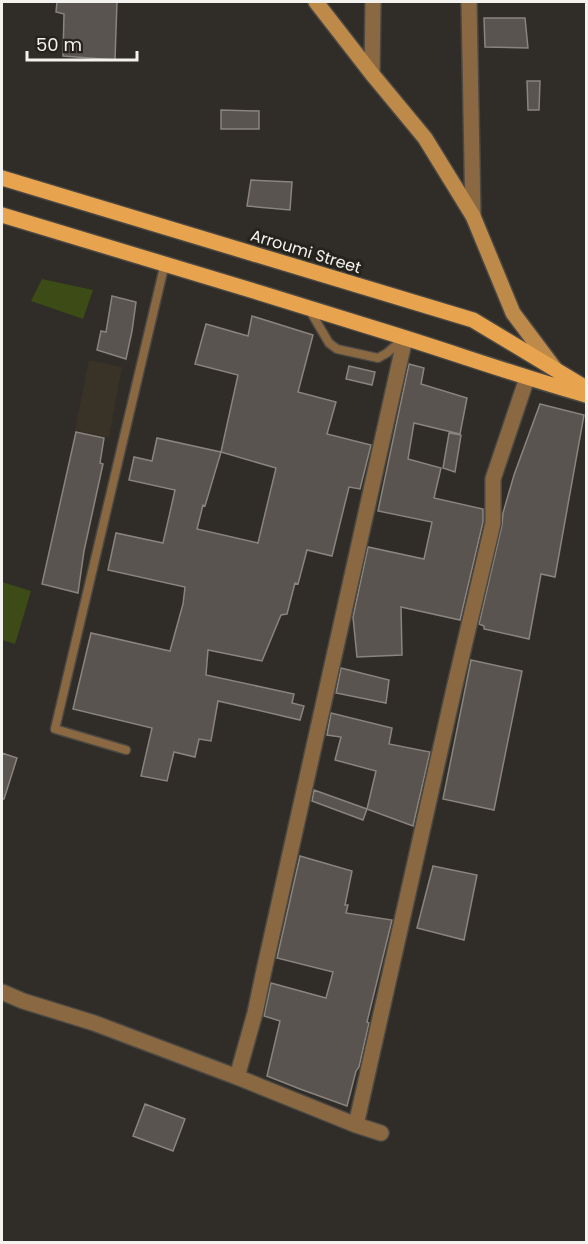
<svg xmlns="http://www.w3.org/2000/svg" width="588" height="1244" viewBox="0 0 588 1244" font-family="Poppins,sans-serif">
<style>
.built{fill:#393227}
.green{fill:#3d4b16}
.building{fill:#59544f;stroke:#89847e;stroke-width:1.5;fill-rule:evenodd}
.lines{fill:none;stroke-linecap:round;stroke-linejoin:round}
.service-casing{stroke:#4b4843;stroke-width:11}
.minor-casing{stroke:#4b4843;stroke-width:18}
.secondary-casing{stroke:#4b4843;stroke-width:18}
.primary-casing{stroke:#4b4843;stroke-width:18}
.service{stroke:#8a6942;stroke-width:8}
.minor{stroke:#8a6942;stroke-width:15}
.secondary{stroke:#be8a4a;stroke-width:15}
.primary{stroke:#e7a34d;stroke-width:15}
.labels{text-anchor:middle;stroke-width:6;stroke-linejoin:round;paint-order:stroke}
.street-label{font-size:16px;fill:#f4f2ee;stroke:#26231d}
</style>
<rect width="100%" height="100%" fill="#302c27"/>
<path class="built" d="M 89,360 L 122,367 L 109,438 L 75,430 Z"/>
<path class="green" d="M 42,279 L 93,290 L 83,319 L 31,301 Z
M 2,582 L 31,591 L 15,644 L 2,640 Z"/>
<path class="building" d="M 57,2 L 117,2 L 115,60 L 63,56 L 64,14 L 56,12 Z
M 484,18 L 525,18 L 528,48 L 485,47 Z
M 527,81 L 540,81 L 539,110 L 528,110 Z
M 221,110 L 259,111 L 259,129 L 221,129 Z
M 251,180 L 292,182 L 290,210 L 247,206 Z
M 112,296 L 136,302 L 132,331 L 126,359 L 97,350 L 101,331 L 106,332 Z
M 252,316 L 313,335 L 298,392 L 336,402 L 327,434 L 371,445 L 360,489 L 349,487 L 332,556 L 307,550 L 298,584 L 295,583 L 287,614 L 281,615 L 262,661 L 208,650 L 206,675 L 294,694 L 292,703 L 304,706 L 300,720 L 218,701 L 211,741 L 199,739 L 195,757 L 174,752 L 167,781 L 141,776 L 152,728 L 73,709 L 91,633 L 170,651 L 183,604 L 185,587 L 108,570 L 116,533 L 163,543 L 175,490 L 129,480 L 134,457 L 152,461 L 157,438 L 221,452 L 238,375 L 195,364 L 206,324 L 248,336 ZM 221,452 L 276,468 L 258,543 L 197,529 L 203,505 L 205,506 Z
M 409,364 L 424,368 L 421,384 L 467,398 L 460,434 L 414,423 L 408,459 L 441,468 L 434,498 L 483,509 L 483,522 L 460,620 L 401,607 L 402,655 L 357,657 L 353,617 L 368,547 L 424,559 L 432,522 L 378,511 Z
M 349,366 L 375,372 L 372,385 L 346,379 Z
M 540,404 L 584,415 L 555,577 L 541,574 L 529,639 L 484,629 L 484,626 L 479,624 L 502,525 L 503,513 L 514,475 Z
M 76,432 L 104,438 L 100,463 L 103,464 L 84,551 L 78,593 L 42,584 Z
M 449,433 L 461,435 L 455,472 L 443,468 Z
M 471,660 L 522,671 L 494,810 L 443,799 Z
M 341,668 L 389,680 L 386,703 L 336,693 Z
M 331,713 L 392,728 L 389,744 L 430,752 L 413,826 L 367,809 L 376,771 L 335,760 L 341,737 L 327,735 Z
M 2,753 L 17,758 L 4,799 L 2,799 Z
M 314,790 L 367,809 L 363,820 L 312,801 Z
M 300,856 L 352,871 L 345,905 L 348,905 L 346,913 L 392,920 L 367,1022 L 369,1023 L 359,1067 L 356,1071 L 347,1106 L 300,1089 L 267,1076 L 280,1021 L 264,1016 L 271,983 L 326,998 L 333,972 L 277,958 Z
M 433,866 L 477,875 L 464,940 L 417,928 Z
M 145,1104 L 185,1119 L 173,1151 L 133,1136 Z"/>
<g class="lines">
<g class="service-casing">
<path id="service" d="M 309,309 L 329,343 L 337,349 L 378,358 L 387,353 L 402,340
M 126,750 L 55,729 L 165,263"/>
</g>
<g class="minor-casing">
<path id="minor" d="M 469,2 L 473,216
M 372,74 L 373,2
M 2,992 L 23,1001 L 94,1023 L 237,1077 L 356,1125 L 381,1133
M 237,1077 L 255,1013 L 263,975 L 405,338
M 356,1125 L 454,689 L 493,523 L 493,479 L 527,378"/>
</g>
<g class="secondary-casing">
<path id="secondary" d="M 316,2 L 372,74 L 425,138 L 473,216 L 513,313 L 555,369"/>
</g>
<g class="primary-casing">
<path id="primary" d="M 2,178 L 473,320 L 586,388
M 2,215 C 133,254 265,294 396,335 C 460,355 522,377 586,395"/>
</g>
<use href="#service" class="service"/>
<use href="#minor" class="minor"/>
<use href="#secondary" class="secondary"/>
<use href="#primary" class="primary"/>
</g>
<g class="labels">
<g class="street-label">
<text transform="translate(306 251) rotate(17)" y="6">Arroumi Street</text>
</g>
</g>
<rect width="588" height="1244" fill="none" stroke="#f4f2ee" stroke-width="6"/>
<path d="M27 51v9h110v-9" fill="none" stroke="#f4f2ee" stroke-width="3"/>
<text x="36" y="51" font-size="18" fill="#f4f2ee" stroke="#26231d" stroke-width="4.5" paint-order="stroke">50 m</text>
</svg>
